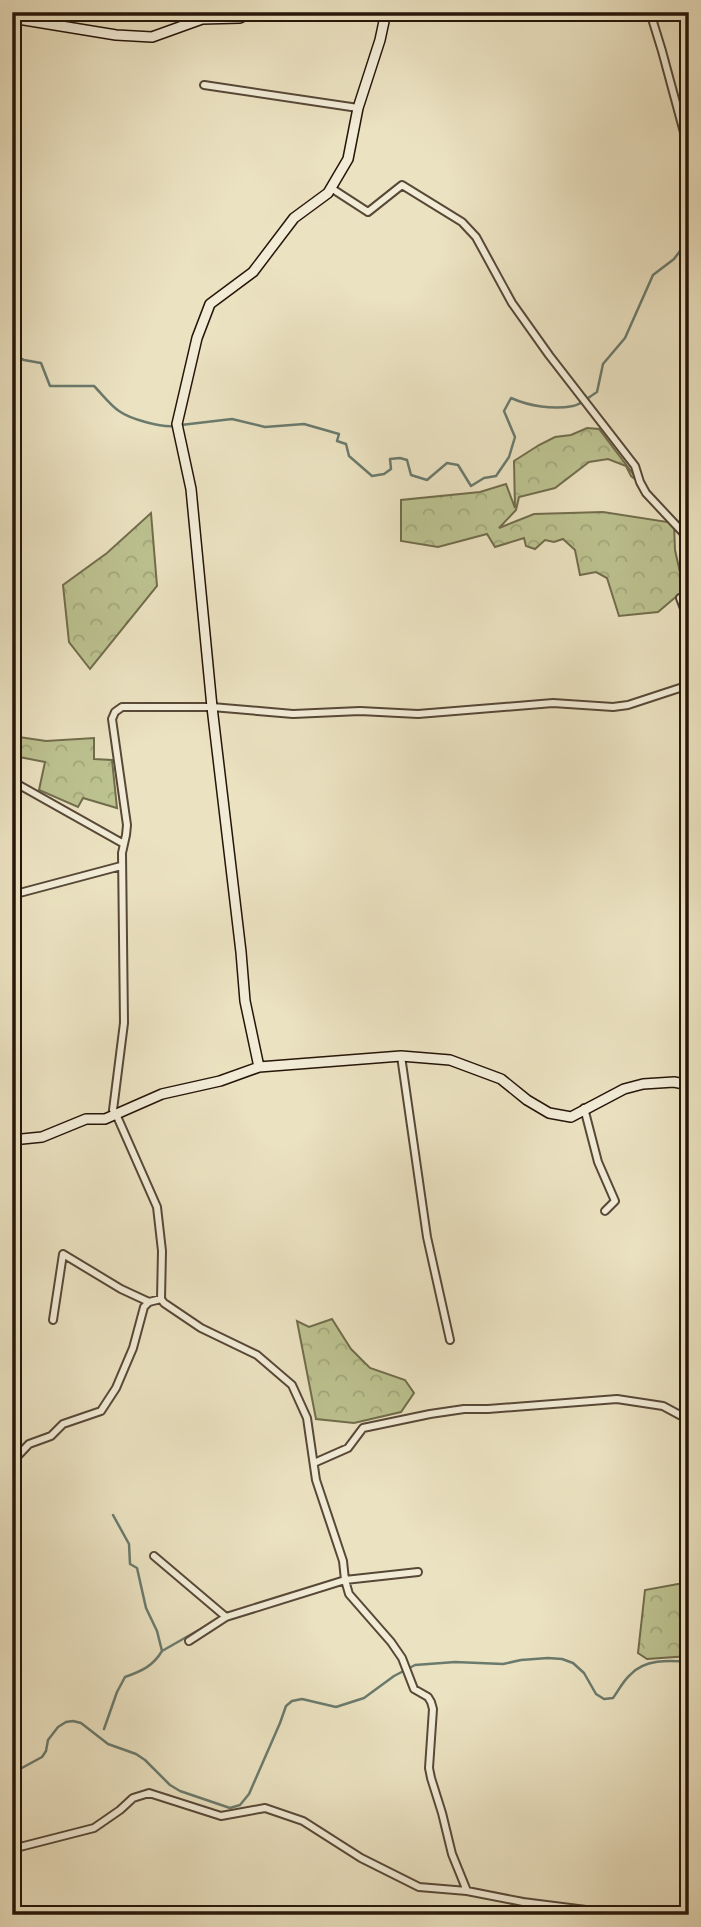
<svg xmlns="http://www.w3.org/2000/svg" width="701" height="1927" viewBox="0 0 701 1927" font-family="'Libre Bodoni',serif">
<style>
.forest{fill:url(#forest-crowns);stroke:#716c4c;stroke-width:2}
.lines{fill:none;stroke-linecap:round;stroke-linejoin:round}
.stream{stroke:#6a7a6d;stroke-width:2.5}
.street-casing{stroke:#574837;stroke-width:10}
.secondary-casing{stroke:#261509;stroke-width:12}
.street{stroke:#f2ecd7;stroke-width:6}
.secondary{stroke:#f2ecd7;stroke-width:9}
</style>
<defs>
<pattern id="forest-crowns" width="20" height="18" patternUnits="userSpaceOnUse" patternTransform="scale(1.75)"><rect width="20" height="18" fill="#bcc290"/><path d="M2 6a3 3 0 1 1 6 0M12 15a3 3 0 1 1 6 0" fill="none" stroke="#a1a67b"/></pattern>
</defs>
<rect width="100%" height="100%" fill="#ebe2c1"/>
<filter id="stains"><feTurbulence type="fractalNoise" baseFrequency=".00286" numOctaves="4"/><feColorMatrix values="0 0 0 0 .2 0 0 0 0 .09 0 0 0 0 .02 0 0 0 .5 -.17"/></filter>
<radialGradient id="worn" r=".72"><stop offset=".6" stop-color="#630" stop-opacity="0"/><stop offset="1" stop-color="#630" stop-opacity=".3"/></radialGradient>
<path class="forest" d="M 587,428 L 599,429 L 640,483 L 631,476 L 626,466 L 608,459 L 589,462 L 555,488 L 519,497 L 516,510 L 499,528 L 534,514 L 603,512 L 674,523 L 675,550 L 684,590 L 658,612 L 619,616 L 607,578 L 596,572 L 580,575 L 575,550 L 563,539 L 554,542 L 545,540 L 535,549 L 526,546 L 524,538 L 495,547 L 487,534 L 438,547 L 401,541 L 401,500 L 480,492 L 506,484 L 515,508 L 514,461 L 539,445 L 555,437 L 571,435 Z
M 151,513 L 157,586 L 90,669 L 69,642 L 63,585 L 107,553 Z
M 12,736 L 46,741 L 94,738 L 94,759 L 112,760 L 117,808 L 83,798 L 78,807 L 39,790 L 45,762 L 14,756 L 12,763 Z
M 332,1319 L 351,1349 L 370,1368 L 405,1380 L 414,1393 L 401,1412 L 354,1423 L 316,1419 L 297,1321 L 309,1327 Z
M 689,1582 L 689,1656 L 647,1659 L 638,1653 L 645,1590 Z"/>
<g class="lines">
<path class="stream" d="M 12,355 L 24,360 L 41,363 L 50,386 L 94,386 C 102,394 110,405 119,411 C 130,419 162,428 175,426
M 181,425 L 232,419 L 265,427 L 304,424 L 339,434 L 337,441 L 346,444 L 349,456 L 372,476 L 384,474 L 391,469 L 390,459 L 400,458 L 407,460 L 411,475 L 427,480 L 447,463 L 458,465 L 471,486 L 484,478 L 496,476 L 509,457 L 515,437 L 504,411 L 511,398 C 529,406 553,410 573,406 C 581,405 590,396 597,392 L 603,364 L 625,338 L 653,275 L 674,259 L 689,239
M 162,1651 L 211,1623
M 104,1729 L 117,1692 L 125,1677 C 142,1671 153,1666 162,1651 L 157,1631 L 146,1608 L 137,1568 L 130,1564 L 129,1544 L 113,1515
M 12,1777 L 20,1769 L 42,1757 L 46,1751 L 48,1740 L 58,1727 L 66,1722 L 73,1721 L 81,1723 L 108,1744 L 136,1754 L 145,1760 L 170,1785 L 180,1791 L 230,1808 L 240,1805 L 249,1794 L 280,1723 L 286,1706 L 292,1701 L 302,1699 L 336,1707 L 364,1698 L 394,1676 L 415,1665 L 455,1662 L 503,1664 L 521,1660 L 548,1658 L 562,1659 L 573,1663 L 584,1673 L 596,1694 L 604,1699 L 613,1698 C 619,1690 623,1681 630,1675 C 644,1659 669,1660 689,1662"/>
<g class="street-casing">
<path id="street" d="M 650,12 L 662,51 L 689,151
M 204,85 L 358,108
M 331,188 L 368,212 L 402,185 L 462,222 L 476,237 L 512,303 L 549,355 L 635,466 L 640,482 L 646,493 L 689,539
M 689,596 L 680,598 L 689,622
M 12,781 L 124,844
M 12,895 L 121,866
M 401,1056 L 427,1237 L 450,1340
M 584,1108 L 598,1162 L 615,1201 L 605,1211
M 53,1320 L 63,1254 L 121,1289 L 149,1302
M 12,1462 L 29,1444 L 51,1436 L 63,1424 L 101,1411 L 116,1388 L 133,1348 L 144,1307 L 149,1302 L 161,1299
M 314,1463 L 348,1448 L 363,1428 L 430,1414 L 464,1409 L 488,1409 L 617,1399 L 663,1406 L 689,1420
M 154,1556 L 226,1617
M 189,1641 L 226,1617 L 345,1580 L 418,1572
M 12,1849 L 94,1828 L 120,1810 L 133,1798 L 149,1793 L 221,1816 L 265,1808 L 303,1821 L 361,1858 L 419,1887 L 467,1891 L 523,1902 L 586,1910 L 595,1915
M 467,1891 L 452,1854 L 442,1813 L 431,1778 L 429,1768 L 433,1709 L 431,1702 L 428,1697 L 414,1689 L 402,1658 L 391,1642 L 349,1594 L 345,1580 L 343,1561 L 316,1480 L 307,1418 L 292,1385 L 257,1355 L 201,1328 L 164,1303 L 161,1299 L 162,1251 L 157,1207 L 116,1114 L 113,1110 L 124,1023 L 122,853 L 126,835 L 127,825 L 112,719 L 115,712 L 122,707 L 212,707 L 293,714 L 360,711 L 418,714 L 553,703 L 613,707 L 628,705 L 689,685"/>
</g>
<g class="secondary-casing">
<path id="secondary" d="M 12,18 L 116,35 L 152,37 L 202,19 L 240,18 L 252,12
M 259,1067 L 245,1001 L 241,952 L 212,707 L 191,489 L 177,424 L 197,338 L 210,304 L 253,272 L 294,218 L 328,193 L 348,159 L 358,108 L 380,40 L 386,12
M 12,1140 L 42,1137 L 86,1119 L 105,1119 L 162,1094 L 220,1081 L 259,1067 L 401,1056 L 450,1060 L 501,1079 L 527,1100 L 549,1113 L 571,1117 L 624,1089 L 643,1084 L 674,1082 L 689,1085"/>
</g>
<use href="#street" class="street"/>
<use href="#secondary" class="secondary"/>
</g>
<rect width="701" height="1927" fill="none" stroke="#ebe2c1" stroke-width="42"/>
<rect x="14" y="14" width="673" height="1899" fill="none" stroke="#261509" stroke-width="3.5"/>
<rect x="21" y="21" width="659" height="1885" fill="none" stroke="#261509" stroke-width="2"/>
<rect width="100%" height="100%" filter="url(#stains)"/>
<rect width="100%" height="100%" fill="url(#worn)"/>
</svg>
